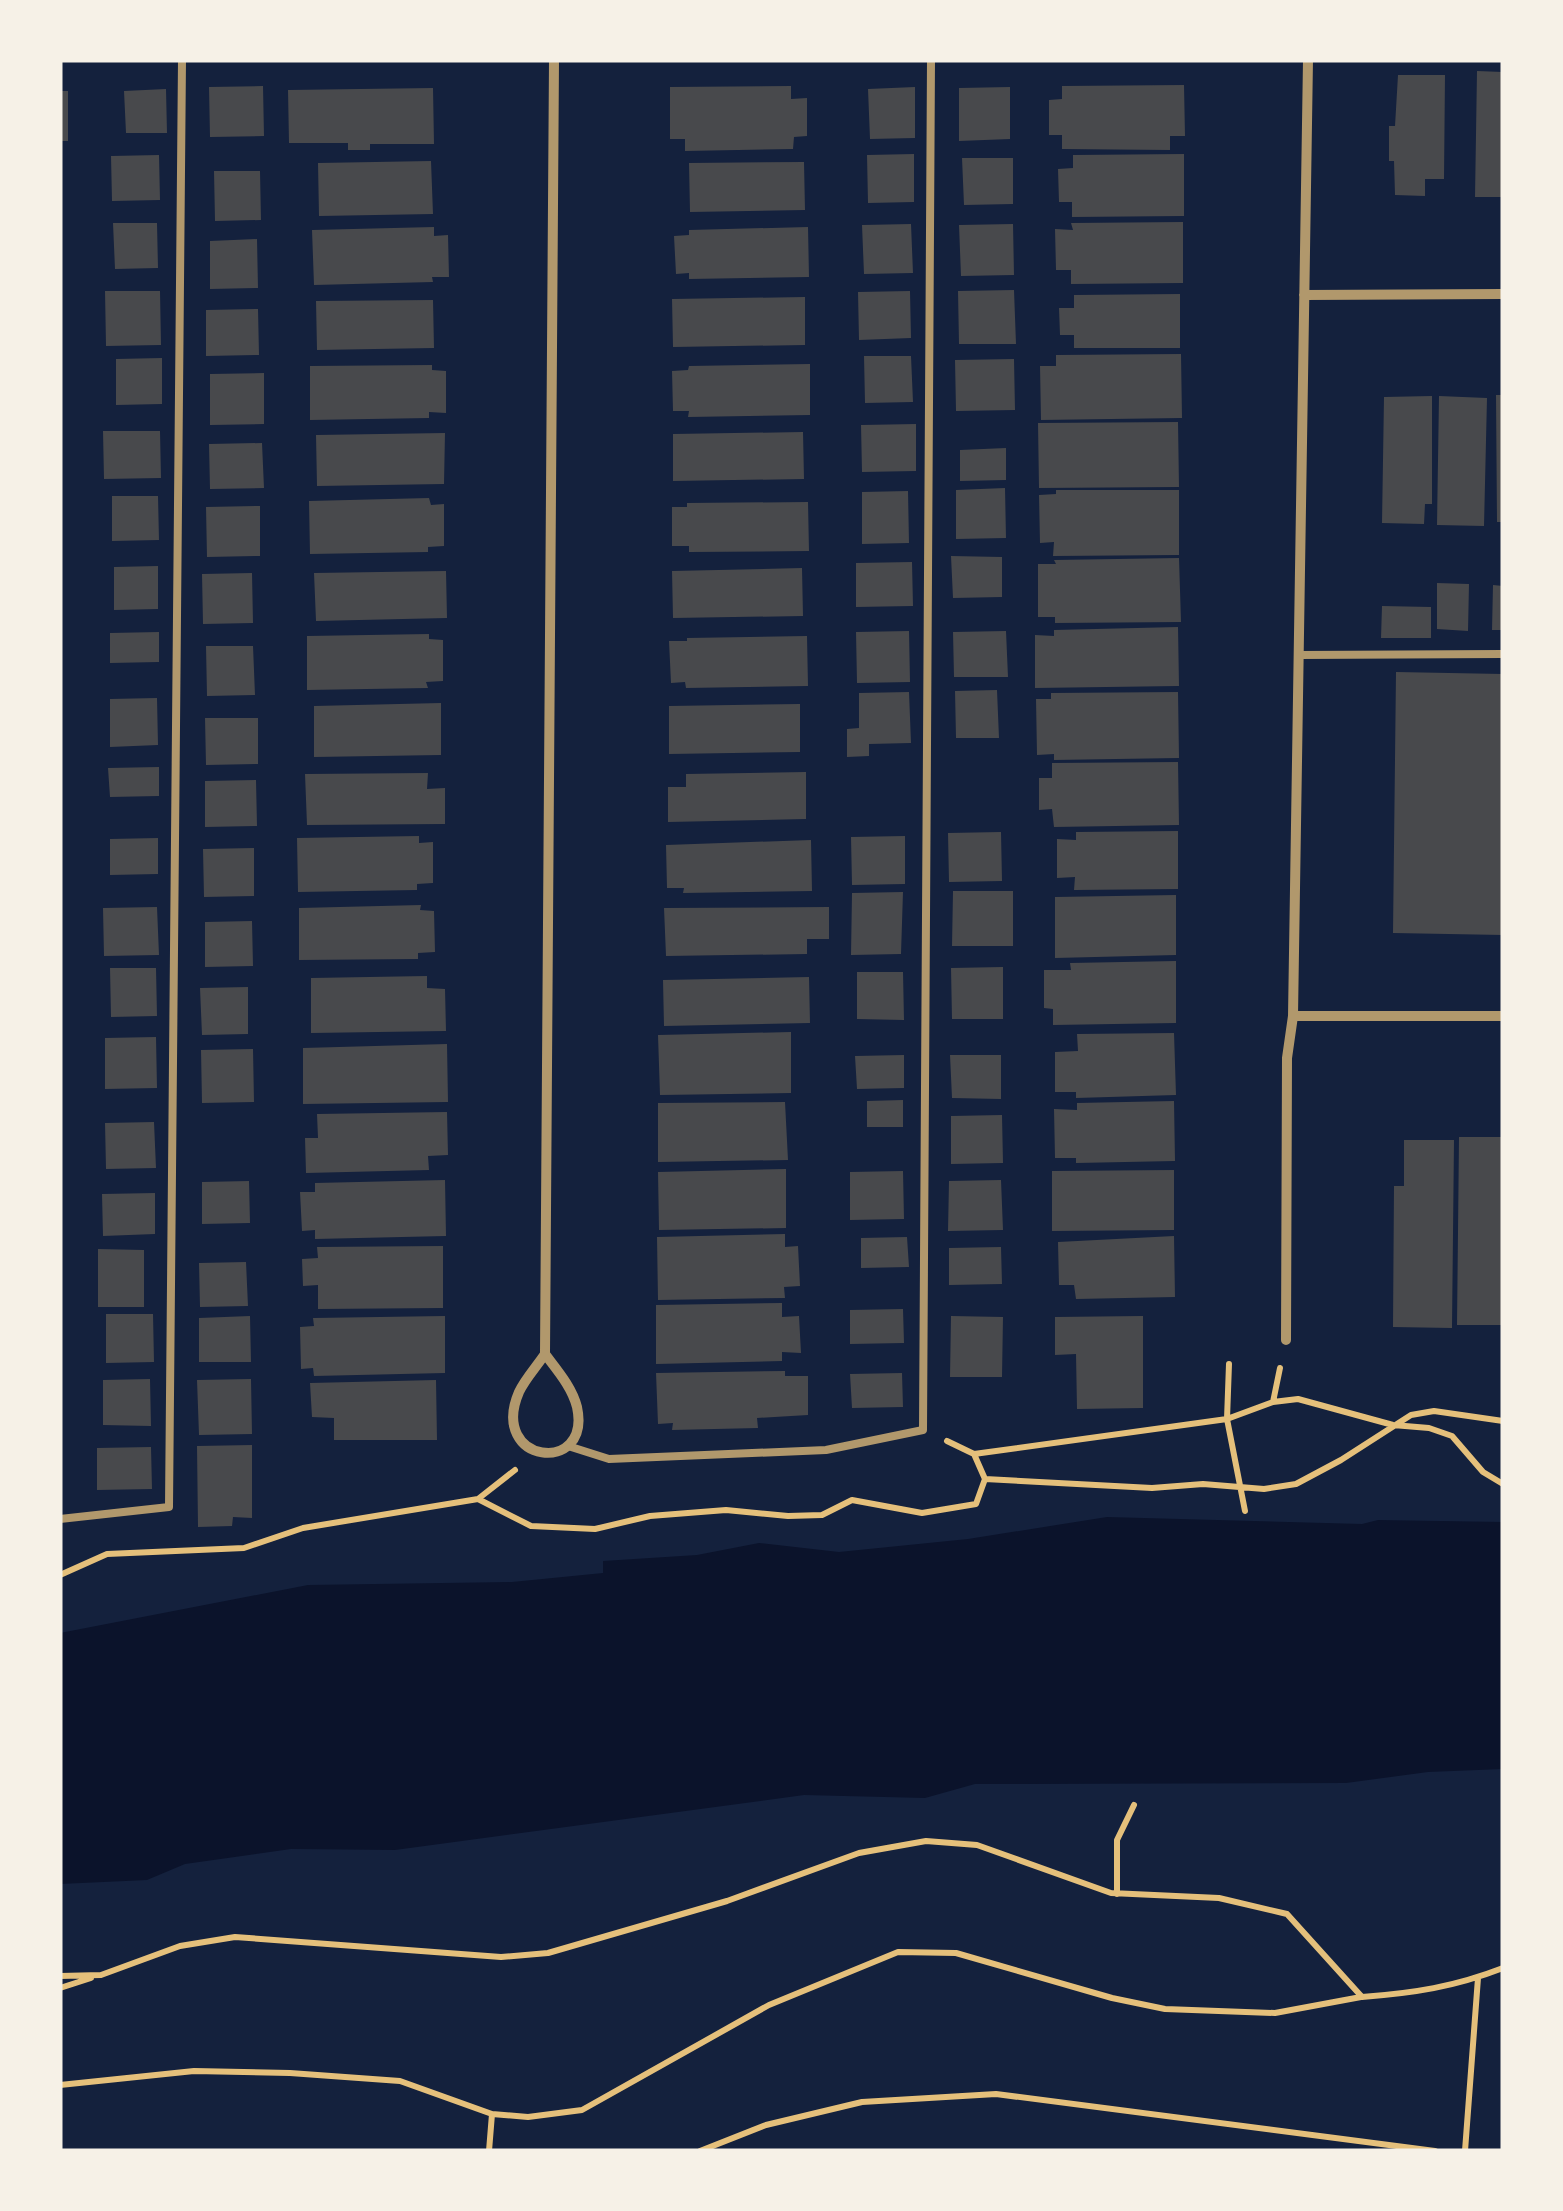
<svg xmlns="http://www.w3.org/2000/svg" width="1563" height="2211" viewBox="0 0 1563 2211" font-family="Bitter,serif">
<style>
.water{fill:#0b132b}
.building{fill:#48494c}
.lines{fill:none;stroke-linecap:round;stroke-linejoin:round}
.path{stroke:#e5c07b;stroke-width:6}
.service{stroke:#b1986c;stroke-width:8}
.minor{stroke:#b1986c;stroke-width:10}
</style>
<rect width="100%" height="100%" fill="#14213d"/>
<path class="water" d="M 1107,1517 L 1362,1524 L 1378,1520 L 1503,1522 L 1503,1769 L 1428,1772 L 1346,1783 L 975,1784 L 925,1798 L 804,1795 L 395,1850 L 291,1849 L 185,1864 L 147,1880 L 60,1884 L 60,1633 L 308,1585 L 512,1582 L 603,1573 L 603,1561 L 697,1555 L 759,1543 L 839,1552 L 968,1539 Z"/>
<path class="building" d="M 1477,71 L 1503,72 L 1503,197 L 1475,197 Z
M 1398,75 L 1445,75 L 1444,179 L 1425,179 L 1425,196 L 1395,195 L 1394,161 L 1389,161 L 1389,126 L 1395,126 Z
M 1184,85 L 1185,136 L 1170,136 L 1170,150 L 1062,149 L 1062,135 L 1049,135 L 1049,100 L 1062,99 L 1062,86 Z
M 263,86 L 264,136 L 210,137 L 209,87 Z
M 791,86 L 791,99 L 807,98 L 807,136 L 794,137 L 793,149 L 685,151 L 685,139 L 670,139 L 670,87 Z
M 915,87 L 915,138 L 870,139 L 868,89 Z
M 1010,87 L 1010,139 L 959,141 L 959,88 Z
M 433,88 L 434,144 L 370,144 L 370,150 L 348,150 L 348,143 L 289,143 L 288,90 Z
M 166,89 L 167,133 L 126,133 L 124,91 Z
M 60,91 L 68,91 L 68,141 L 60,141 Z
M 914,154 L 914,202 L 868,203 L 867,155 Z
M 1184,154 L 1184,216 L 1072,217 L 1072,202 L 1059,202 L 1058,169 L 1073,168 L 1073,155 Z
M 159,155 L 160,200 L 112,201 L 111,156 Z
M 962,158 L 1013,158 L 1013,204 L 964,205 Z
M 431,161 L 433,214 L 319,216 L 318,163 Z
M 804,162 L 805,210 L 690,212 L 689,163 Z
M 214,171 L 260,171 L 261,220 L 215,221 Z
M 1183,222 L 1183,283 L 1071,284 L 1071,270 L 1056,270 L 1055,229 L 1073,230 L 1071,223 Z
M 113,223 L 157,223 L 158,268 L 115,269 Z
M 911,224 L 913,273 L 864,274 L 862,225 Z
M 1013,224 L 1014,275 L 961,276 L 959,225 Z
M 434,227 L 434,236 L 448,235 L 449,277 L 432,277 L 433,282 L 314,285 L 312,230 Z
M 808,227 L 809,277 L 689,279 L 689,273 L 676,274 L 674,236 L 689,235 L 689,230 Z
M 257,239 L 258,288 L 210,289 L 210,241 Z
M 1014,290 L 1016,344 L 959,344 L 958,291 Z
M 105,291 L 160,291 L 161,345 L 106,346 Z
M 910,291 L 911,338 L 859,340 L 858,292 Z
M 1180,294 L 1180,348 L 1074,348 L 1074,335 L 1060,335 L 1059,308 L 1074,308 L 1074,295 Z
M 805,297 L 805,345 L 673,347 L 672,299 Z
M 433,300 L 434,348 L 317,350 L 316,301 Z
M 258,309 L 259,355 L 206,356 L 206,310 Z
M 1181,354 L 1182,418 L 1041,420 L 1040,366 L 1056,366 L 1056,355 Z
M 864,356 L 911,356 L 913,402 L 865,403 Z
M 162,358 L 162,404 L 116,405 L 116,359 Z
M 1014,359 L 1015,410 L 956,411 L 955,360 Z
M 810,364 L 810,415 L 688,417 L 689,411 L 673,411 L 672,371 L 688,370 L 689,366 Z
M 432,365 L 432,370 L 446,371 L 446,413 L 429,412 L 429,418 L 310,420 L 310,366 Z
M 264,373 L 264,424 L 210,425 L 210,374 Z
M 1496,395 L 1503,395 L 1503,522 L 1497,522 Z
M 1432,396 L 1432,504 L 1425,504 L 1424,524 L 1382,523 L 1384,397 Z
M 1439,396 L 1487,398 L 1484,526 L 1437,525 Z
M 1178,422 L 1179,487 L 1039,488 L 1038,423 Z
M 916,424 L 916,471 L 862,472 L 861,425 Z
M 103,431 L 160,431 L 161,478 L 104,479 Z
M 803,432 L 804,479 L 673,481 L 673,434 Z
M 445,433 L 444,484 L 317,486 L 316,435 Z
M 262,443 L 264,488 L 210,489 L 209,444 Z
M 1006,448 L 1006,480 L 960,481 L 960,450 Z
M 1005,488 L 1006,538 L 956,539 L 956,490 Z
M 1056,490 L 1179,490 L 1179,555 L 1053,556 L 1054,542 L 1040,543 L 1039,495 L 1056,494 Z
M 908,491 L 909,543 L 862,544 L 862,492 Z
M 112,496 L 158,496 L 159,540 L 112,541 Z
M 429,498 L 431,505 L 444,504 L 444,546 L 428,547 L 428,552 L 310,554 L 309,501 Z
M 808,502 L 809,551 L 689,552 L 689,546 L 672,546 L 672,507 L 687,507 L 687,503 Z
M 260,506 L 260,556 L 207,557 L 206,507 Z
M 951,556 L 1002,557 L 1002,597 L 953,598 Z
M 1179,558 L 1181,622 L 1055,623 L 1055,617 L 1038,617 L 1038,564 L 1056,564 L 1054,560 Z
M 912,562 L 913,606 L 856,607 L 856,563 Z
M 158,566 L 158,609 L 114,610 L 114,567 Z
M 802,568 L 803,616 L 673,618 L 672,571 Z
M 446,571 L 447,618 L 316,621 L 314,573 Z
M 252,573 L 253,623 L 203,624 L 202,574 Z
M 1437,583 L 1469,584 L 1468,631 L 1437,629 Z
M 1493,585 L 1503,586 L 1503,630 L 1492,630 Z
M 1382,606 L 1431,607 L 1431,638 L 1381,638 Z
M 1178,627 L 1179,686 L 1035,688 L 1035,635 L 1054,636 L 1054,630 Z
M 909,631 L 910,682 L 857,683 L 856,632 Z
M 1006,631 L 1008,677 L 954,677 L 953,632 Z
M 159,632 L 159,662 L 110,663 L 110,633 Z
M 429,634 L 429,639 L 443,640 L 443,681 L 426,682 L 428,688 L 307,690 L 307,636 Z
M 807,636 L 808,686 L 686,688 L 685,682 L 671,683 L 669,641 L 687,641 L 687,638 Z
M 206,646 L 253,646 L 255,695 L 207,696 Z
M 1396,672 L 1503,674 L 1503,935 L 1393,933 Z
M 997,690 L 999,738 L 956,738 L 955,691 Z
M 909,692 L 911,743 L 869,744 L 869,756 L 847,757 L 847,729 L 859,728 L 859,693 Z
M 1178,692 L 1179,758 L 1054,760 L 1054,754 L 1037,755 L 1036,699 L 1051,699 L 1051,693 Z
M 157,698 L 158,745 L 110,747 L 110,699 Z
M 441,703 L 441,755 L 314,757 L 314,706 Z
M 800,704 L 800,752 L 669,754 L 669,706 Z
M 205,718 L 258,718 L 258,764 L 206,765 Z
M 1178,762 L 1179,825 L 1054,827 L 1052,809 L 1039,810 L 1039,778 L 1052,778 L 1052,763 Z
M 159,767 L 159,796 L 110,797 L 108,768 Z
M 806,772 L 806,819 L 668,822 L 668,787 L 686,787 L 686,774 Z
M 428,773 L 427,789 L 445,788 L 445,824 L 307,825 L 305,774 Z
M 256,780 L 257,826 L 205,827 L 205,781 Z
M 1178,831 L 1178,889 L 1074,890 L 1075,877 L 1057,878 L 1057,839 L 1076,840 L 1076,832 Z
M 1001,832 L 1002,881 L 949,882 L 948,833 Z
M 419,836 L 419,843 L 433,842 L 433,883 L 417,884 L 417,890 L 298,892 L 297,838 Z
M 905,836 L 905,884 L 852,885 L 851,837 Z
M 158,838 L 158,874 L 110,875 L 110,839 Z
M 811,840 L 812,891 L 683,893 L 684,888 L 667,888 L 666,845 Z
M 254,848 L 254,896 L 204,897 L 203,849 Z
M 953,891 L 1013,891 L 1013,946 L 952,946 Z
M 903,892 L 901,954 L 851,955 L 852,893 Z
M 1176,895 L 1176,955 L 1055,958 L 1055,897 Z
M 421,905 L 420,910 L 434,911 L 435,952 L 418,953 L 418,959 L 299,960 L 299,908 Z
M 157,907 L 159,955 L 104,956 L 103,908 Z
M 829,907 L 829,939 L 807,939 L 807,954 L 666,956 L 664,908 Z
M 252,921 L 253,966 L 205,967 L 205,922 Z
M 1176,961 L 1176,1023 L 1053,1025 L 1053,1009 L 1044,1008 L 1044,970 L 1071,970 L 1070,963 Z
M 1003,967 L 1003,1019 L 952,1019 L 951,968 Z
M 110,968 L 156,968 L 157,1016 L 111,1017 Z
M 857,972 L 903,972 L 904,1020 L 857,1019 Z
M 427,976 L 427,988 L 445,989 L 446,1031 L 311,1033 L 311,978 Z
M 809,977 L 810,1023 L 664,1026 L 663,980 Z
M 248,987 L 248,1034 L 202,1035 L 200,988 Z
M 791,1032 L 791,1093 L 660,1095 L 658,1035 Z
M 1174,1033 L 1176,1095 L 1076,1098 L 1076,1092 L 1055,1092 L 1055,1052 L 1078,1051 L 1077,1034 Z
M 156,1037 L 157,1088 L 105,1089 L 105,1038 Z
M 447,1044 L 448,1102 L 303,1104 L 303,1048 Z
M 253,1049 L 254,1102 L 202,1103 L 201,1050 Z
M 904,1055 L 904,1088 L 857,1089 L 855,1056 Z
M 950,1055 L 1001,1055 L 1001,1099 L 952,1098 Z
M 903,1100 L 903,1127 L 867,1127 L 867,1101 Z
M 1174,1101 L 1175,1161 L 1076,1163 L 1076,1158 L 1055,1158 L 1054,1109 L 1077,1110 L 1077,1103 Z
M 785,1102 L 788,1160 L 658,1162 L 658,1103 Z
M 447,1112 L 448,1155 L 428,1156 L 429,1170 L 306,1173 L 305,1138 L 318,1138 L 317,1114 Z
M 1002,1115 L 1003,1163 L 951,1164 L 951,1116 Z
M 154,1122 L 156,1168 L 106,1169 L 105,1123 Z
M 1459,1137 L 1503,1137 L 1503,1325 L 1457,1325 Z
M 1404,1140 L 1454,1140 L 1452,1328 L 1393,1327 L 1394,1186 L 1404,1186 Z
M 786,1169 L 786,1228 L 659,1230 L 658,1172 Z
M 1174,1170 L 1174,1230 L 1052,1231 L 1052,1171 Z
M 903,1171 L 904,1219 L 850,1220 L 850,1172 Z
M 445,1180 L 446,1236 L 315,1239 L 315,1230 L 302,1231 L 300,1192 L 315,1192 L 315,1183 Z
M 1001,1180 L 1003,1230 L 948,1231 L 949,1181 Z
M 249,1181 L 250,1223 L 202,1224 L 202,1182 Z
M 155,1193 L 155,1234 L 103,1236 L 102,1194 Z
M 785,1234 L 785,1247 L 798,1246 L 800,1286 L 784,1287 L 785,1298 L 658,1300 L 657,1237 Z
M 1174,1236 L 1175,1297 L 1076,1299 L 1074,1285 L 1059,1285 L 1058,1242 Z
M 907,1237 L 909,1267 L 861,1268 L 861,1238 Z
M 443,1246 L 443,1308 L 318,1309 L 318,1285 L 303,1286 L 302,1259 L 318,1258 L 317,1247 Z
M 1001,1247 L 1002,1284 L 949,1285 L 949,1248 Z
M 98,1249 L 144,1250 L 144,1307 L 98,1307 Z
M 246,1262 L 248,1306 L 200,1307 L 199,1263 Z
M 782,1303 L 782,1317 L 799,1316 L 801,1353 L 782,1352 L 782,1361 L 656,1364 L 656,1305 Z
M 903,1309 L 904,1343 L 850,1344 L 850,1310 Z
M 106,1314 L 153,1314 L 154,1362 L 106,1363 Z
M 250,1316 L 251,1362 L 199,1362 L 199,1318 Z
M 445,1316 L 445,1373 L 314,1376 L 313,1368 L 301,1369 L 300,1327 L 314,1326 L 313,1318 Z
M 951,1316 L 1003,1317 L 1002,1377 L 950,1377 Z
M 1143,1316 L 1143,1408 L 1077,1409 L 1076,1354 L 1055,1355 L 1055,1317 Z
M 785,1371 L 785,1376 L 808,1376 L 808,1415 L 757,1418 L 758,1428 L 672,1430 L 673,1423 L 658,1424 L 656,1373 Z
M 902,1373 L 903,1407 L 852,1408 L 850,1374 Z
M 150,1379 L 151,1426 L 103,1425 L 103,1380 Z
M 251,1379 L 252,1434 L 199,1435 L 197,1380 Z
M 436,1380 L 437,1440 L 334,1440 L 334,1418 L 312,1417 L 310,1383 Z
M 252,1445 L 252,1518 L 233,1517 L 232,1526 L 198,1527 L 197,1446 Z
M 151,1447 L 152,1489 L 97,1490 L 97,1448 Z"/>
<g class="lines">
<path class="path" d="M 1229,1364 L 1227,1419 L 1245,1511
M 1273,1402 L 1280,1368
M 947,1441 L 974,1454
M 985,1479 L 1152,1488 L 1203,1484 L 1264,1489 L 1296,1484 L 1341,1460 L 1411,1415 L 1434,1411 L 1503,1421
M 478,1499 L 515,1470
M 60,1575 L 107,1554 L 244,1548 L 303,1528 L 478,1499 L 531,1526 L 595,1529 L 650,1516 L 726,1510 L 788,1516 L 822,1515 L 852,1500 L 922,1513 L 976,1504 L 985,1479 L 974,1454 L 1227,1419 L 1273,1402 L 1298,1399 L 1393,1425 L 1429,1428 L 1452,1436 L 1483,1472 L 1503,1484
M 1117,1894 L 1117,1840 L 1134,1805
M 60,1976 L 101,1975 L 180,1946 L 235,1937 L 501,1957 L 548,1953 L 727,1901 L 859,1853 L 926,1841 L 977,1845 L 1111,1893 L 1219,1898 L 1287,1914 L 1362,1997 C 1414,1993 1454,1987 1503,1968
M 60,1988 L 91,1978
M 60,2085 L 194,2071 L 290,2073 L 400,2081 L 492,2114 L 528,2117 L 582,2110 L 769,2005 L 898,1952 L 956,1953 L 1112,1998 L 1165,2009 L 1275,2013 L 1361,1997
M 489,2151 L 492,2114
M 700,2151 L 766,2125 L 862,2102 L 996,2094 L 1435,2151
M 1465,2151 L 1478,1978"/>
<path class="service" d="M 1299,655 L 1503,654
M 568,1446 L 609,1459 L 826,1450 L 923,1430 L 931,60
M 60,1519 L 169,1507 L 182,60"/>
<path class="minor" d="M 1304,295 L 1503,294
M 1293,1016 L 1503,1016
M 1286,1340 L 1287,1058 L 1293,1016 L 1308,60
M 545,1354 C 557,1370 572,1387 577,1407 C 592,1476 488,1464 519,1392 C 525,1379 537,1366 545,1354 L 554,60"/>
</g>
<rect width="1563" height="2211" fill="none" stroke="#f6f1e7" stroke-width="125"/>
</svg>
